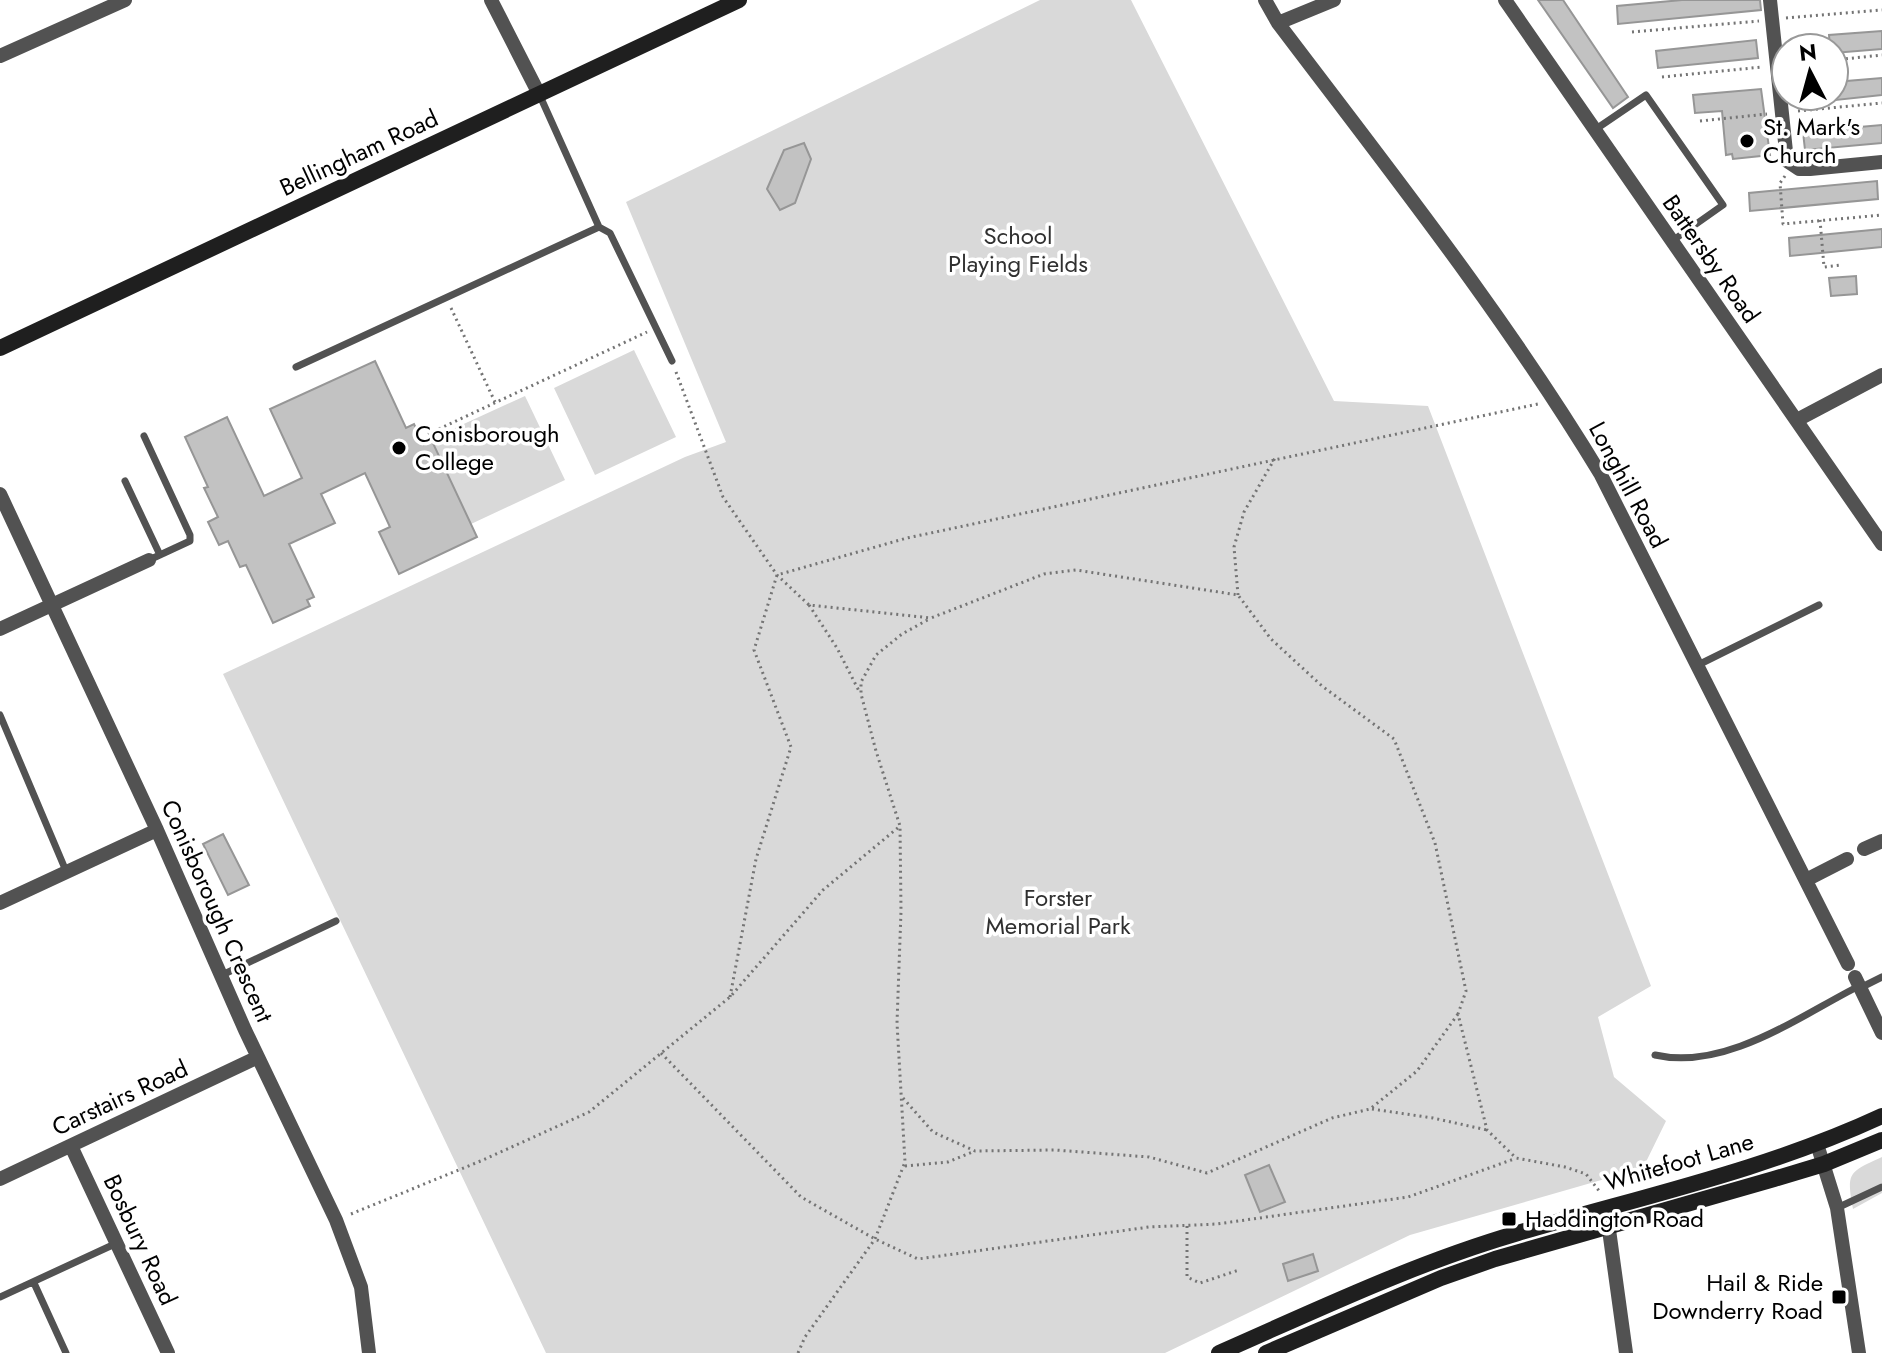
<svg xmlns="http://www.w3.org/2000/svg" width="1882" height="1353" viewBox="0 0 1882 1353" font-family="Jost,sans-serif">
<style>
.green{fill:#d9d9d9}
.building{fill:#c2c2c2;stroke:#969696;stroke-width:2}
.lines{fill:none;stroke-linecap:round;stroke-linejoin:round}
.path{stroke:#747474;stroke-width:3;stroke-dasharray:2 4;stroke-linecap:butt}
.lane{stroke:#525252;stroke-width:7}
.street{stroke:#525252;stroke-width:14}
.secondary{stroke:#1f1f1f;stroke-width:16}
.poi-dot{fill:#000;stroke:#fff;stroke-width:3}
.labels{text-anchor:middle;stroke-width:7;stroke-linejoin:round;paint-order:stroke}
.poi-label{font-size:24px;fill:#000;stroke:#fff;text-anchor:start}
.street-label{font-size:24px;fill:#000;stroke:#fff}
.park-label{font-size:24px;fill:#303030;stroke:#fff}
</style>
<rect width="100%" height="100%" fill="#fff"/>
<path class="green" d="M 1040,0 L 1131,0 L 1334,401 L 1428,406 L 1651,986 L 1598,1017 L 1614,1077 L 1666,1121 L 1643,1168 L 1410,1235 L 1165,1353 L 546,1353 L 223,674 L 685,457 L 726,442 L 626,202 Z
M 634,350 L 676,437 L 595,475 L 554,388 Z
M 525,396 L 565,480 L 471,524 L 431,439 Z
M 1882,1157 L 1882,1193 L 1853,1209 C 1846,1172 1849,1172 1882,1157 Z"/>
<path class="building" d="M 1538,0 L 1563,0 L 1628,97 L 1613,108 Z
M 1682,0 L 1760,0 L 1761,10 L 1618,24 L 1617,6 Z
M 1882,31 L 1882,49 L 1834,53 L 1834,48 L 1830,48 L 1829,35 Z
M 1756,40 L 1758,58 L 1658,68 L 1656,51 Z
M 1882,78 L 1882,95 L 1836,100 L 1835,82 Z
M 1761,89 L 1770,155 L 1733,159 L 1732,154 L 1726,155 L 1722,111 L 1695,113 L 1693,95 Z
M 1882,125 L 1882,143 L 1805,150 L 1803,132 Z
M 804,143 L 811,159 L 795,203 L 780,210 L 767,189 L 784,150 Z
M 1877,181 L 1878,199 L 1750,211 L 1749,193 Z
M 1882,229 L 1882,247 L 1790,256 L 1789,238 Z
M 1856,276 L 1857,294 L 1831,296 L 1829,278 Z
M 375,361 L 406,428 L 414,424 L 424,445 L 432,441 L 477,537 L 399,574 L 379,532 L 390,527 L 365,473 L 321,494 L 335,523 L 289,544 L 314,597 L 307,600 L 310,606 L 273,623 L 246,565 L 240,567 L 228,541 L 219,545 L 208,522 L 218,517 L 204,488 L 208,487 L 185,437 L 227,417 L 264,496 L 302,478 L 270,409 Z
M 223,834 L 249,885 L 228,895 L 203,844 Z
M 1269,1165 L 1285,1202 L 1260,1212 L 1245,1175 Z
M 1313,1254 L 1318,1271 L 1288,1281 L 1283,1264 Z"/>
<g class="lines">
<path class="path" d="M 1786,18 L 1882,10
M 1632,32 L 1759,21
M 1834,60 L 1882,55
M 1662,77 L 1762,67
M 1798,111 L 1882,103
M 1700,121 L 1767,114
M 1785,176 L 1780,183 L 1783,224 L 1882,215
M 1820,220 L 1824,267 L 1842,265
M 451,308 L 495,402
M 676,372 L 723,497 L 777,575 L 809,605 L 931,618 L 1044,574 L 1076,570 L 1238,595 L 1271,639 L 1322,686 L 1394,739 L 1435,843 L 1466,991 L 1458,1014 L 1487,1130 L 1516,1158 L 1565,1167 L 1586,1174 L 1600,1192
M 428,434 L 647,332
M 1238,595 L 1234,547 L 1244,512 L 1275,458
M 809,605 L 837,648 L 859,691
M 730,997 L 756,859 L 791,747 L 754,650 L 777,575 L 907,538 L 1538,404
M 661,1053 L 801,1197 L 875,1239 L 918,1259 L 1149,1227 L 1217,1224 L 1408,1197 L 1514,1159
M 903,1098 L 933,1132 L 975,1151 L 1055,1150 L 1149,1157 L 1207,1173 L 1332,1118 L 1370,1109 L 1417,1071 L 1458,1014
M 1372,1109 L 1433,1118 L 1487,1130
M 905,1166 L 948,1162 L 975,1151
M 351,1214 L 483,1160 L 589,1112 L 730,997 L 823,890 L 900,826
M 1187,1226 L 1187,1277 L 1200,1283 L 1239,1270
M 798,1353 L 805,1337 L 875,1239 L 905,1162 L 897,1023 L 901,911 L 900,826 L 876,751 L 861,694 L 861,682 L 876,655 L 902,634 L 931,618"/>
<path class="lane" d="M 540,96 L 599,227 L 610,233 L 672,361
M 1596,129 L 1646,95 L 1723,205 L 1672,241
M 296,367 L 599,227
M 144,436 L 190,535 L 190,541 L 149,560
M 125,481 L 160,555
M 1698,665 L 1819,605
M 0,715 L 66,871
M 220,976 L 336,921
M 1860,988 L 1882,977
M 1655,1055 C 1725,1071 1798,1017 1859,986
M 1837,1208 L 1882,1187
M 34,1283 L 66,1353
M 0,1297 L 117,1243"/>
<path class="street" d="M 491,0 L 539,94
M 1265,0 L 1278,23 C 1390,171 1505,316 1601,475 L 1848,964
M 1505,0 L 1882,544
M 1770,0 L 1787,161 L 1799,169 L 1810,169 L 1882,162
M 1278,23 L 1334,0
M 0,56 L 125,0
M 1797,420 L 1882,375
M 0,494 L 157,830 L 245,1030 L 336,1220 L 361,1287 L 369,1353
M 0,629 L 149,560
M 1864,849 L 1882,841
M 1806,880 L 1847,859
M 0,903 L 157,830
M 1855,977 L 1882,1033
M 1817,1144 L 1837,1208 L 1859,1353
M 71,1146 L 168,1353
M 0,1179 L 258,1057
M 1606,1208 L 1626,1353"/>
<path class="secondary" d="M 0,348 L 739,0
M 1219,1353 C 1317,1310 1415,1263 1518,1233 C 1640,1197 1766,1170 1882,1116
M 1266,1353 L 1441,1278 L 1495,1259 L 1774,1179 L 1824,1164 L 1882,1140"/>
</g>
<g class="poi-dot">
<circle cx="1747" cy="141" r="8"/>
<circle cx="399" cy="448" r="8"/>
<rect x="1501" y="1211" width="16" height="16" rx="4"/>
<rect x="1831" y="1289" width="16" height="16" rx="4"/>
</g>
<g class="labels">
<g class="poi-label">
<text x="1763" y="135">St. Mark's<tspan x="1763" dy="28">Church</tspan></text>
<text x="415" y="442">Conisborough<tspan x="415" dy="28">College</tspan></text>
<text x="1525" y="1227">Haddington Road</text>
<text x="1823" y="1291" text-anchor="end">Hail &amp; Ride<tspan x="1823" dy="28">Downderry Road</tspan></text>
</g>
<g class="street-label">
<text transform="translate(359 153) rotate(-25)" y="8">Bellingham Road</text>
<text transform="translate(1711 259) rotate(55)" y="8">Battersby Road</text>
<text transform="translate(1628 485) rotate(62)" y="8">Longhill Road</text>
<text transform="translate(217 911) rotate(66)" y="8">Conisborough Crescent</text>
<text transform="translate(120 1098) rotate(-25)" y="8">Carstairs Road</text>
<text transform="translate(1679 1162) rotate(-16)" y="8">Whitefoot Lane</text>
<text transform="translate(140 1240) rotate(65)" y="8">Bosbury Road</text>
</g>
<g class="park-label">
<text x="1018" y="244">School<tspan x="1018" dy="28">Playing Fields</tspan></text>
<text x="1058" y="906">Forster<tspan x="1058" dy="28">Memorial Park</tspan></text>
</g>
</g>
<g transform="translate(1810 72) rotate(354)"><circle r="38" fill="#ffffff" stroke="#999999" stroke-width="2"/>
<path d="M0-6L14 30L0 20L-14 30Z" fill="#000000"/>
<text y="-12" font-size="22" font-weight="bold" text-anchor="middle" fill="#000000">N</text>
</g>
</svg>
